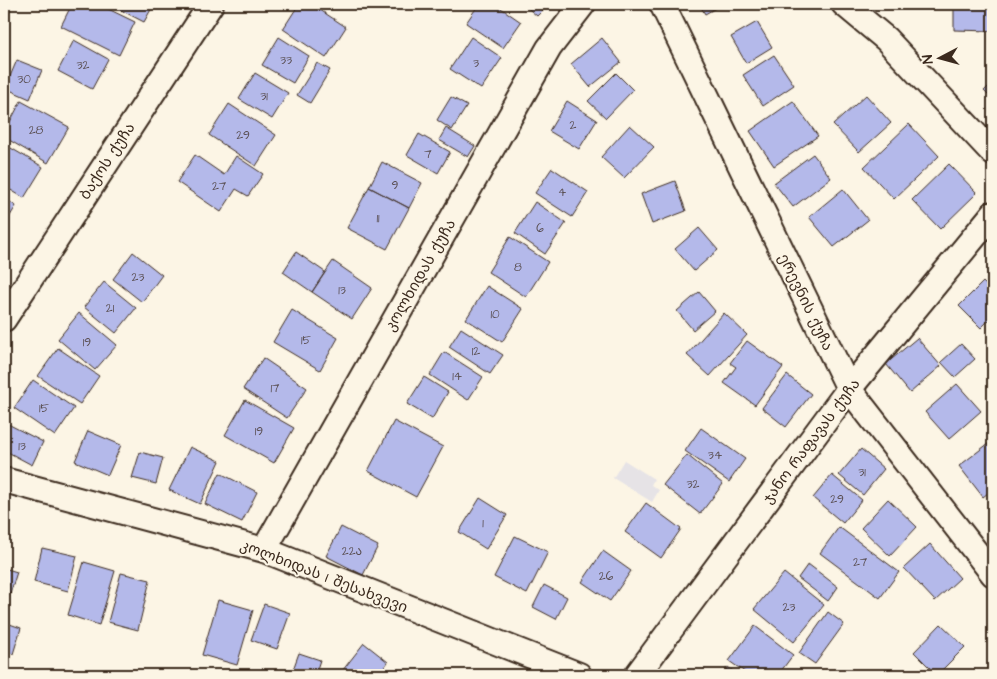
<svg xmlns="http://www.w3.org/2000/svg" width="997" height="679" viewBox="0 0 997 679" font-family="'Architects Daughter','Noto Sans Georgian',sans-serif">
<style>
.built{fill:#e6e3e6}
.building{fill:#b4b9ea;stroke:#3b2a1e}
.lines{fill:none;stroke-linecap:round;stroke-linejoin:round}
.street-casing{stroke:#3b2a1e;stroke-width:28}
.street{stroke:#fcf5e5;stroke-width:24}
.labels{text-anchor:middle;stroke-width:4;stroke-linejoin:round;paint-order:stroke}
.number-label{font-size:12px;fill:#594e51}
.street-label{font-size:15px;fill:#3b2a1e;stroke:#fcf5e5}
</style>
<rect width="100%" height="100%" fill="#fcf5e5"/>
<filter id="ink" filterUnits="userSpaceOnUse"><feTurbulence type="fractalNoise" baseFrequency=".02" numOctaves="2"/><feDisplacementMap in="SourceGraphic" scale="10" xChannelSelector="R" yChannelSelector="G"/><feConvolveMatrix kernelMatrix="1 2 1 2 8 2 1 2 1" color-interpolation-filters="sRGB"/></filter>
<g filter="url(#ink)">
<path class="built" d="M 624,460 L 654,479 L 651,485 L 659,490 L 652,502 L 613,478 Z"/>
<path class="building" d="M 72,4 L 98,4 L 135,22 L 119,55 L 61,26 Z
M 109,4 L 154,4 L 144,22 Z
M 299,4 L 311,4 L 346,27 L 326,58 L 283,29 Z
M 479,4 L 495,4 L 521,22 L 503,48 L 466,23 Z
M 523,4 L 549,4 L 537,16 Z
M 699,4 L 723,4 L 705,14 Z
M 954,4 L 993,4 L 993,31 L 954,30 Z
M 757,22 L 772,47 L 746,63 L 731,37 Z
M 279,37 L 309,56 L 293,83 L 262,65 Z
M 471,37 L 502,58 L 481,89 L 450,69 Z
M 602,38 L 621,62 L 590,87 L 571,64 Z
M 74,40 L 108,59 L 92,89 L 58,71 Z
M 774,55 L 794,85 L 763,106 L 743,75 Z
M 17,60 L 42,70 L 30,99 L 5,88 Z
M 317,63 L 330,70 L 310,103 L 297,95 Z
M 255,73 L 288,93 L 272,119 L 239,99 Z
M 616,73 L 633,90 L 606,118 L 588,101 Z
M 993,82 L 993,100 L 984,91 Z
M 866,95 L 891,123 L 859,152 L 833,125 Z
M 451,97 L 467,106 L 452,130 L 437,120 Z
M 21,101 L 69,127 L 48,163 L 4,137 L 4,133 Z
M 567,101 L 597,120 L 579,149 L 549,131 Z
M 793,101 L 818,136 L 774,166 L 750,131 Z
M 229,104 L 276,135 L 256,166 L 209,135 Z
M 909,124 L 939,156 L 894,199 L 864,167 Z
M 630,125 L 654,147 L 624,178 L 601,157 Z
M 446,128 L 475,146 L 468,157 L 439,140 Z
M 419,134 L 450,152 L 438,173 L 407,155 Z
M 4,144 L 43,167 L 24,198 L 4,186 Z
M 813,154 L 831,178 L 793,207 L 774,183 Z
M 195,155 L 224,175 L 236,156 L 263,174 L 248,196 L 236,189 L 221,212 L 177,182 Z
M 382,162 L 422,183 L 409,208 L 369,187 Z
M 949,164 L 977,193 L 940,229 L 912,200 Z
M 552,168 L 588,192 L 572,217 L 535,193 Z
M 675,181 L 686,211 L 652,224 L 641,194 Z
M 369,187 L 409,208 L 387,249 L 347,228 Z
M 843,189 L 868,220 L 834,247 L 809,217 Z
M 4,198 L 16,206 L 4,226 Z
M 535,202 L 566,223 L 545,254 L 515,233 Z
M 699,228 L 718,250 L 694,271 L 675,249 Z
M 510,237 L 548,262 L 526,297 L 488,272 Z
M 133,252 L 162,275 L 142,302 L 113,279 Z
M 296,252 L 325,272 L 312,292 L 283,272 Z
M 333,261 L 372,288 L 352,319 L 312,292 Z
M 104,282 L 136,308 L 116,333 L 84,307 Z
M 983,282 L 993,292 L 993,316 L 981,328 L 959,306 Z
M 487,286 L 523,309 L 502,342 L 466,319 Z
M 699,292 L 715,311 L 693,330 L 677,311 Z
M 292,310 L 338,338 L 320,370 L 273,342 Z
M 79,313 L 117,345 L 95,370 L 58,339 Z
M 724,313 L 747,335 L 710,376 L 687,355 Z
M 461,328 L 503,355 L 490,374 L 449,347 Z
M 917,338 L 941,366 L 910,393 L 886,364 Z
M 747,341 L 783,367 L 755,405 L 724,383 L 736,367 L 730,363 Z
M 961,344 L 975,359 L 955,377 L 941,362 Z
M 58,348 L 99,376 L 80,404 L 38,376 Z
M 444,352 L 483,377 L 468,400 L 430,375 Z
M 263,358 L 307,388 L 287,418 L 243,389 Z
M 787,375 L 811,394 L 786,427 L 762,408 Z
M 424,377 L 448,392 L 432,419 L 407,404 Z
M 33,380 L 74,408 L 55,436 L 14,408 Z
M 957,384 L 981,411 L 949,439 L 925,412 Z
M 245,400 L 294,428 L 274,463 L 225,435 Z
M 394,421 L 443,447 L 416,497 L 368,471 Z
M 4,422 L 43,442 L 32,465 L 4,450 Z
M 701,428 L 745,459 L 729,482 L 685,451 Z
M 88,431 L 121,445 L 108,475 L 75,461 Z
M 993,440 L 993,489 L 983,497 L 959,466 Z
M 190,447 L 220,461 L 200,504 L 169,490 Z
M 861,449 L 884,469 L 863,495 L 839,475 Z
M 140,452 L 163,458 L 156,484 L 132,478 Z
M 687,455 L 723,484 L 700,514 L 663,485 Z
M 220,473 L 257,492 L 242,522 L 205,504 Z
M 832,475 L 862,500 L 843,523 L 813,498 Z
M 480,498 L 507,515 L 486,549 L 459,532 Z
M 888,499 L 917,527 L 890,556 L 861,528 Z
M 646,503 L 681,529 L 661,558 L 625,532 Z
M 341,527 L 378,546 L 363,575 L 326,556 Z
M 839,527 L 899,572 L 880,598 L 820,553 Z
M 515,536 L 548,552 L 527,594 L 494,577 Z
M 930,544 L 960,578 L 935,601 L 904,568 Z
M 42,548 L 77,556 L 68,591 L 34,582 Z
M 603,551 L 631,571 L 610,601 L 582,582 Z
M 84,562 L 115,571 L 99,625 L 68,615 Z
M 808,564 L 838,587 L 828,601 L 798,578 Z
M 4,568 L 17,572 L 4,613 Z
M 121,573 L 150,580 L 138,630 L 108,622 Z
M 784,573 L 824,605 L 794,642 L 754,609 Z
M 544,585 L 567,597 L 556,619 L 533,607 Z
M 218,600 L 253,610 L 237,665 L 202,655 Z
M 264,604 L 290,613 L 277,649 L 251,640 Z
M 828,612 L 844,624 L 815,664 L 799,653 Z
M 4,622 L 21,628 L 13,654 L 4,651 Z
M 941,624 L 965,647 L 937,675 L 914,652 Z
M 755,626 L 793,655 L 778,675 L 749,675 L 729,661 Z
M 364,643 L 388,662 L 378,675 L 339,675 Z
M 299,653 L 320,660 L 315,675 L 291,675 Z
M 728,667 L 738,675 L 722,675 Z"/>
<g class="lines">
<g class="street-casing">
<path id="street" d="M 662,4 L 849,389 L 993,574
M 844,4 L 886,39 L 993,153
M 4,319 L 211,4
M 4,480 L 264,550 L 579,675
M 264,550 L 549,48 L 583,4
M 637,675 L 849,389 L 993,214"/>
</g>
<use href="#street" class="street"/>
</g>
</g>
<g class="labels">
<g class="number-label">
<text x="286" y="64">33</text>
<text x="476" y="67">3</text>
<text x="83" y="69">32</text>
<text x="24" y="83">30</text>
<text x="264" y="100">31</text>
<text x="573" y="129">2</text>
<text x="36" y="134">28</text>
<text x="243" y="139">29</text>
<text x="428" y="158">7</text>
<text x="395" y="189">9</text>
<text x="219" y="190">27</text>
<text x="562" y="196">4</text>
<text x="378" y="222">11</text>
<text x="540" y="232">6</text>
<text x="518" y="271">8</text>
<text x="138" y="281">23</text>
<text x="342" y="294">13</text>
<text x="110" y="312">21</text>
<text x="495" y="318">10</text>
<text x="306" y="344">15</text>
<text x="87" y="346">19</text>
<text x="476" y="355">12</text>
<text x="457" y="380">14</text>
<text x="275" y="392">17</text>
<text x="44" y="412">15</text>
<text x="259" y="435">19</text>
<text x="22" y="450">13</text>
<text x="715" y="459">34</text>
<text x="862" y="476">31</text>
<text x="693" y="488">32</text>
<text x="837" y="503">29</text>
<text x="483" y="527">1</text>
<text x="352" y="555">22ა</text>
<text x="860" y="566">27</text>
<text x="606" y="580">26</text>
<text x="789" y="611">23</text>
</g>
<g class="street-label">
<text transform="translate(107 161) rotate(-57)" y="5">ბაქოს ქუჩა</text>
<text transform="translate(420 275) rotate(-60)" y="5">კოლხიდას ქუჩა</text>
<text transform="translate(806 302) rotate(64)" y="5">ერევნის ქუჩა</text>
<text transform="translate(811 441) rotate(-53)" y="5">ჯანო რაფავას ქუჩა</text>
<text transform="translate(324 576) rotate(21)" y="5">კოლხიდას I შესახვევი</text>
</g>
</g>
<rect width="997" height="679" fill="none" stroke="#fcf5e5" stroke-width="20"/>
<rect x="10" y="10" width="977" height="659" fill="none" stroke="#3b2a1e" stroke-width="2" filter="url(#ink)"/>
<g transform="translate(940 58) rotate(264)" stroke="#fcf5e5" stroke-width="4" paint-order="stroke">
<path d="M0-4L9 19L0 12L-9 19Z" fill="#3b2a1e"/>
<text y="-8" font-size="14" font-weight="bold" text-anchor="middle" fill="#3b2a1e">N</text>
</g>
</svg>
